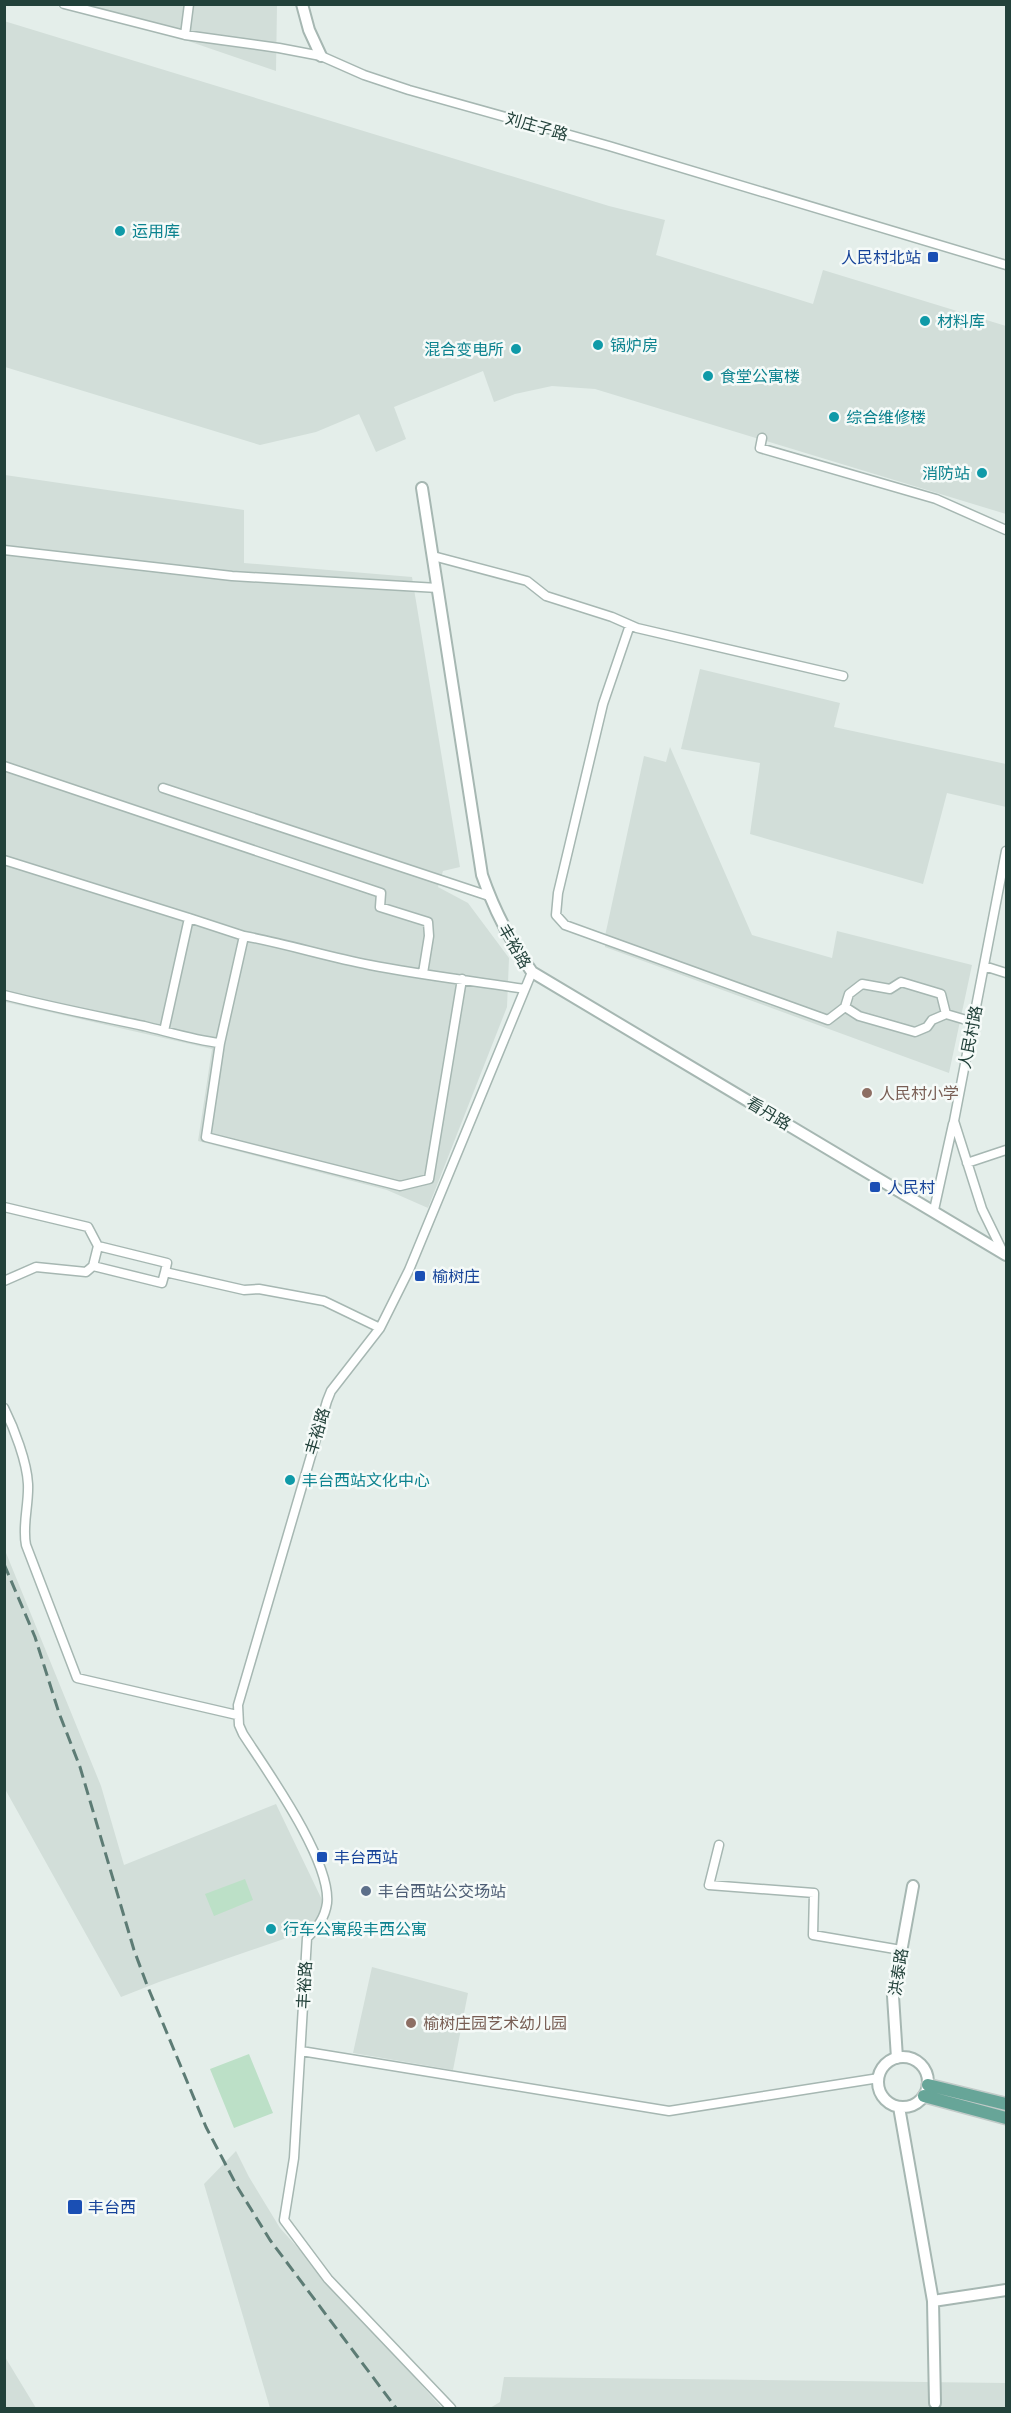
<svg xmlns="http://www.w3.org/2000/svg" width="1011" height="2413" viewBox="0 0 1011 2413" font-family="'Exo 2','Noto Sans SC',sans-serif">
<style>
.built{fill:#d2ded9}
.green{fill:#bce0c7}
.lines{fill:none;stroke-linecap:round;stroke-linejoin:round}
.minor-casing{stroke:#a6b7b2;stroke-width:11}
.tertiary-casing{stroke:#a6b7b2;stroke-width:14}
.primary-casing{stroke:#c1cac8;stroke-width:15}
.minor{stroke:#fff;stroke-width:8}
.tertiary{stroke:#fff;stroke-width:10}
.primary{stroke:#67a598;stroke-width:12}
.rail{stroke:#5d7c75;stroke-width:3;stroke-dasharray:12 6;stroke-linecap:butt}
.culture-dot{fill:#0f9aa8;stroke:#f5faf8;stroke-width:2}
.transit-dot{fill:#1a4fb4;stroke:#f5faf8;stroke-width:2}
.education-dot{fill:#8d6e63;stroke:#f5faf8;stroke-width:2}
.service-dot{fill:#5c6f8a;stroke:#f5faf8;stroke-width:2}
.labels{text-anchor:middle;stroke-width:5;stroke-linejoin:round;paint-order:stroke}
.street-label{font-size:16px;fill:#22413a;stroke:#f5faf8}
.culture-label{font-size:16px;fill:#0d838f;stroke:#f5faf8;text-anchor:start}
.transit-label{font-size:16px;fill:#164399;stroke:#f5faf8;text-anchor:start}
.education-label{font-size:16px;fill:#785e54;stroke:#f5faf8;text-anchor:start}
.service-label{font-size:16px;fill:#4e5e75;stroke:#f5faf8;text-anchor:start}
</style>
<rect width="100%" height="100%" fill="#e4eeea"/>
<path class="built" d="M 83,5 L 277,5 L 276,71 Z
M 4,21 L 609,206 L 665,220 L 656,255 L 813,304 L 823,270 L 1006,326 L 1006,514 L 595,389 L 552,386 L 515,394 L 494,402 L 483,371 L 394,407 L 406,439 L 376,452 L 359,414 L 316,432 L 260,445 L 5,367 Z
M 5,475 L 244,510 L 244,563 L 412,577 L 460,867 L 443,871 L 438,887 L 468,903 L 509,958 L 507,1007 L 428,1208 L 387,1190 L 198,1141 L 212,1049 L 5,1002 Z
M 700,669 L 840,703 L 834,727 L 1006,764 L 1006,807 L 947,793 L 923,884 L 750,834 L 760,763 L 681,749 Z
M 670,747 L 752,935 L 832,958 L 837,931 L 972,965 L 949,1073 L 605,947 L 605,936 L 644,756 L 666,762 Z
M 4,1548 L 101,1786 L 124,1865 L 276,1804 L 324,1904 L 313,1929 L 159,1982 L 121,1997 L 5,1789 Z
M 372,1967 L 468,1993 L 453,2070 L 353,2053 Z
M 236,2151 L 249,2177 L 280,2228 L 442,2408 L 270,2408 L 204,2184 Z
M 5,2357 L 36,2408 L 5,2408 Z
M 504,2377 L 1006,2383 L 1006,2408 L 490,2408 L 500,2402 Z"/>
<path class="green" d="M 245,1879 L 253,1900 L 214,1916 L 205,1894 Z
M 249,2054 L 273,2113 L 234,2128 L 210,2069 Z"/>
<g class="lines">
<g class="minor-casing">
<path id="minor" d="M 64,4 L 185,35 L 279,48 L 321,56 L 364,75 L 409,90 L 609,146 L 1006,265
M 185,35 L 189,4
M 762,438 L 760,448 L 936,499 L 1006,530
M 4,550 L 232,576 L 438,588
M 433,556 L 527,581 L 546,596 L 612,617 L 637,628 L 843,676
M 630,625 L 603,704 L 558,893 L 556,915 L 565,925 L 828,1020 L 845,1007 L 859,1016 L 915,1032 L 927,1027 L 932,1020 L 946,1014 L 973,1022
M 4,766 L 381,893 L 380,907 L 428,922 L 429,936 L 423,973
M 163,788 L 489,896
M 4,860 L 189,918
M 984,966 L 1006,973
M 462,979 L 429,1179 L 400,1186 L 206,1137 L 220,1043 L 244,936 C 287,944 328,957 370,965 C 421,975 473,981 525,989
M 4,995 C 51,1007 97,1016 144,1026 C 169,1032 194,1040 220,1043
M 845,1007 L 849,994 L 862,984 L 890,989 L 901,982 L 941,994 L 946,1014
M 164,1031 L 189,918 L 244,936
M 967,1163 L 1006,1150
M 4,1207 L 88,1227 L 98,1246
M 934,1210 L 953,1124
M 1003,1252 L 982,1209 L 954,1121 L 1006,851
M 165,1272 L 162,1283 L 93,1266 L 98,1246 L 167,1263 L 165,1272 L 244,1290 L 259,1289 L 324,1301 L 380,1328
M 4,1281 L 36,1267 L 86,1272 L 93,1266
M 4,1408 C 14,1428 27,1462 28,1484 C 29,1505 22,1525 26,1545 L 77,1678 L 237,1715
M 719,1845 L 709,1885 L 814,1893 L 813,1935 L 901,1950
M 301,2051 L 669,2111 L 879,2078
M 451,2408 L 328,2279 L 284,2220 L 294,2158 L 307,1938 C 317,1928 325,1918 327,1903 C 331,1860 267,1771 243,1734 L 239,1725 L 238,1705 L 327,1401 L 331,1391 L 380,1328 L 409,1270 L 532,972"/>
</g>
<g class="tertiary-casing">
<path id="tertiary" d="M 302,4 L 309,30 L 321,56
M 422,488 L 482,875 C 494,910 510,941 532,972 L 1006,1255
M878 2082a25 25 0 1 1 50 0a25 25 0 1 1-50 0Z
M 897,2058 L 893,1996 L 913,1886
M 899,2107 L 933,2301 L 935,2403
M 933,2301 L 1006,2290"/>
</g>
<g class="primary-casing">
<path id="primary" d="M 928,2085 L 1006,2104
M 924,2096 L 1006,2118"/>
</g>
<use href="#minor" class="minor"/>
<use href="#tertiary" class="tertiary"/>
<use href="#primary" class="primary"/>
<path class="rail" d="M 4,1564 L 35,1637 L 59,1713 L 80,1767 L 134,1950 L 147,1985 L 206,2127 L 238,2188 L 270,2240 L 396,2408"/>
</g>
<g class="culture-dot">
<circle cx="120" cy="231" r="6"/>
<circle cx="925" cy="321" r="6"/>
<circle cx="598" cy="345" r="6"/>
<circle cx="516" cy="349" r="6"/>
<circle cx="708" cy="376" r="6"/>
<circle cx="834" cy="417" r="6"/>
<circle cx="982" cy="473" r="6"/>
<circle cx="290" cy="1480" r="6"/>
<circle cx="271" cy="1929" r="6"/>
</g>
<g class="transit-dot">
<rect x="927" y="251" width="12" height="12" rx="3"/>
<rect x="869" y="1181" width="12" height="12" rx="3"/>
<rect x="414" y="1270" width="12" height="12" rx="3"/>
<rect x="316" y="1851" width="12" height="12" rx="3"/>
<rect x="67" y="2199" width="16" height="16" rx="3"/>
</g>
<g class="education-dot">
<circle cx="867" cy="1093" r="6"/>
<circle cx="411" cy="2023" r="6"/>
</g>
<circle class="service-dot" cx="366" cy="1891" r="6"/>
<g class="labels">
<g class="street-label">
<text transform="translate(537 126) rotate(16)" y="6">刘庄子路</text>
<text transform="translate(515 946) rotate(60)" y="6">丰裕路</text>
<text transform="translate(970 1037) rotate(-79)" y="6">人民村路</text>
<text transform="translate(769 1113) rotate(31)" y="6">看丹路</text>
<text transform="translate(317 1431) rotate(-73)" y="6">丰裕路</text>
<text transform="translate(898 1972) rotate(-81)" y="6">洪泰路</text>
<text transform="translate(304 1985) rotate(-87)" y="6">丰裕路</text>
</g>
<g class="culture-label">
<text x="132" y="237">运用库</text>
<text x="937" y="327">材料库</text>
<text x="610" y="351">锅炉房</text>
<text x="504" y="355" text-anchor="end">混合变电所</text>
<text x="720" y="382">食堂公寓楼</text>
<text x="846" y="423">综合维修楼</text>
<text x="970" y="479" text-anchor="end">消防站</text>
<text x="302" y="1486">丰台西站文化中心</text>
<text x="283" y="1935">行车公寓段丰西公寓</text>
</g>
<g class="transit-label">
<text x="921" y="263" text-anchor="end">人民村北站</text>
<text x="887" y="1193">人民村</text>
<text x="432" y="1282">榆树庄</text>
<text x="334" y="1863">丰台西站</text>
<text x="88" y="2213">丰台西</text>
</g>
<g class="education-label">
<text x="879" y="1099">人民村小学</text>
<text x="423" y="2029">榆树庄园艺术幼儿园</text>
</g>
<g class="service-label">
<text x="378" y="1897">丰台西站公交场站</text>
</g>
</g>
<rect width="1011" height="2413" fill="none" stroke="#22413a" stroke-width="12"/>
</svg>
